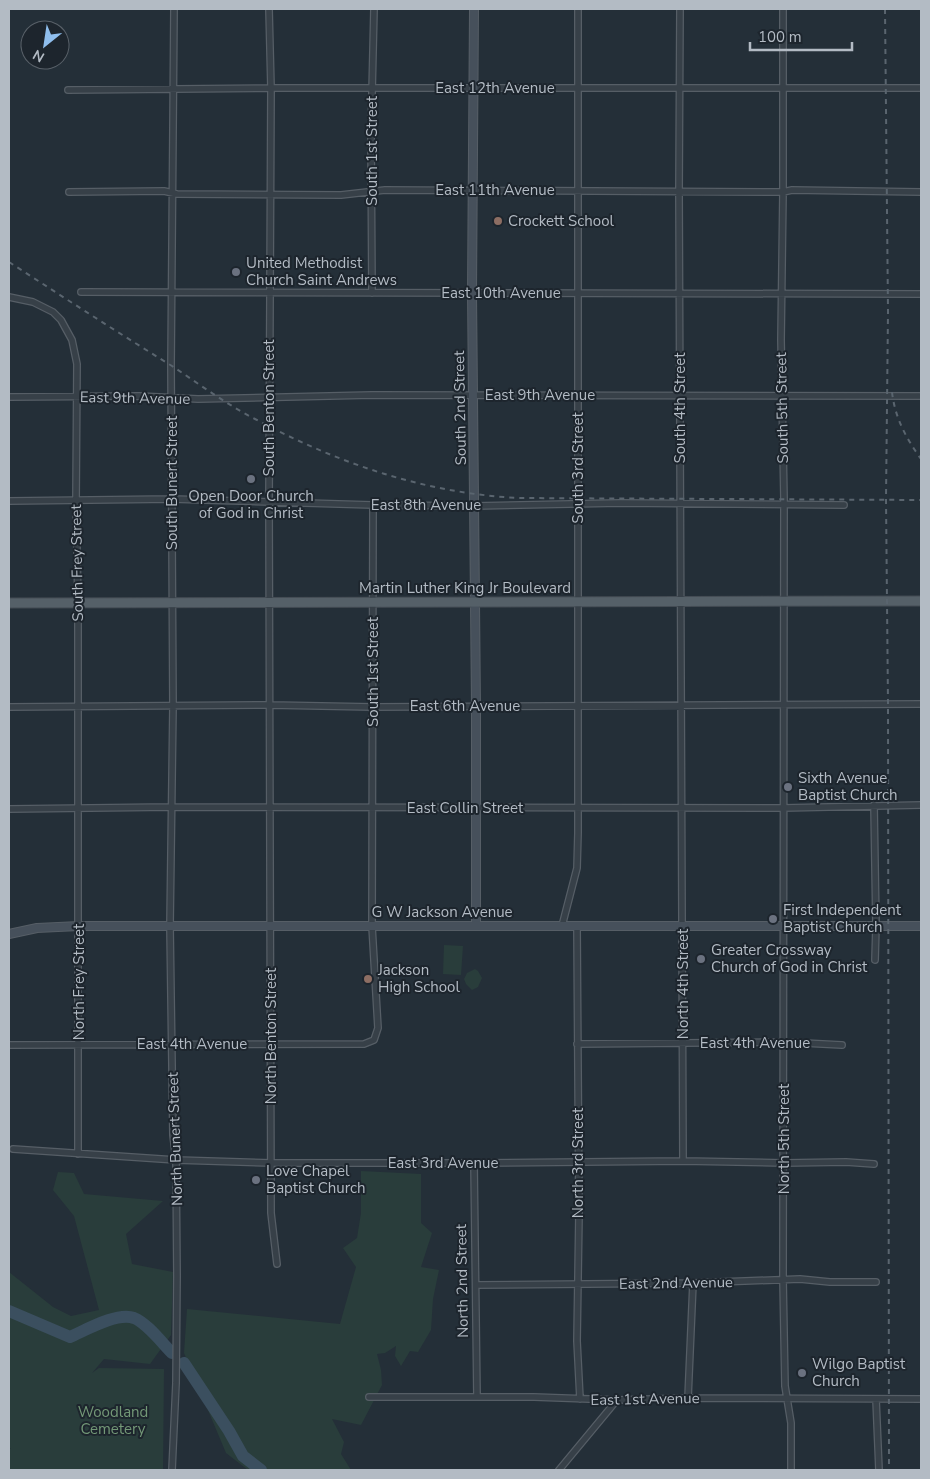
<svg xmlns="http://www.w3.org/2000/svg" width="930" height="1479" viewBox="0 0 930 1479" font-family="'Nunito Sans',sans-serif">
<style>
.green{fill:#293d3b}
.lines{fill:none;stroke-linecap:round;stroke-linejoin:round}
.river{stroke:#3b4f5f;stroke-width:12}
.street-casing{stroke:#565e66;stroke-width:8}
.secondary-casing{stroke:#565e66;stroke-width:10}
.primary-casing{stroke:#444c54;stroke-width:11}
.street{stroke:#374048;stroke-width:5.5}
.secondary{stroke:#46505b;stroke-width:8}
.primary{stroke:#556068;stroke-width:9}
.rail{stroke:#5a656f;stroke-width:2;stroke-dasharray:5 5;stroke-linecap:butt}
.education-dot{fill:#8d6e63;stroke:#1d252d;stroke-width:2}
.worship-dot{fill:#6b7280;stroke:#1d252d;stroke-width:2}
.labels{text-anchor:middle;stroke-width:4;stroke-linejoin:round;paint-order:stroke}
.street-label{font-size:15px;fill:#b3bbc4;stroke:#1d252d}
.poi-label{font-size:15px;fill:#b3bbc4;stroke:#1d252d;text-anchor:start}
.park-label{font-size:15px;fill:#739877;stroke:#1d252d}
</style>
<rect width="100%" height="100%" fill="#242f38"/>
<path class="green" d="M 444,945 L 463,946 L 461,975 L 443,974 Z
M 475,969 L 478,971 L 482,978 L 478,987 L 472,990 L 466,984 L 464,979 L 467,973 Z
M 361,1171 L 421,1174 L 421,1223 L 432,1233 L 421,1267 L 439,1270 L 433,1299 L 431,1330 L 418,1352 L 410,1351 L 401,1366 L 395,1356 L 396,1346 L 385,1353 L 377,1354 L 381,1370 L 382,1385 L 361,1425 L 332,1419 L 344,1442 L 341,1454 L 351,1470 L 248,1470 L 226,1453 L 184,1353 L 187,1309 L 340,1324 L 356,1267 L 343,1248 L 357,1238 L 361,1213 Z
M 58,1172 L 74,1173 L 84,1194 L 163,1201 L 126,1234 L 132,1264 L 173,1272 L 171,1335 L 150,1364 L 104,1359 L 92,1373 L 99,1368 L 164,1369 L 163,1470 L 9,1470 L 9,1450 L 11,1448 L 9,1448 L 9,1272 L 53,1307 L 71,1316 L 99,1310 L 74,1216 L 53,1190 Z"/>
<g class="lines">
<path class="river" d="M 9,1311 L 70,1337 C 86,1330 117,1312 134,1318 C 147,1323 162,1343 172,1353
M 184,1363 L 229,1431 L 243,1456 L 261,1470"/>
<g class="street-casing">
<path id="street" d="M 269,9 L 271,88 L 269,502 L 271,1213 L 277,1264
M 680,9 L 679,191 L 683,1161
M 783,9 L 783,192 L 781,340 L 784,499 L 783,1279 L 785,1386 L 791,1423 L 791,1470
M 68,90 L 271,88 L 921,88
M 69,192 L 164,191 L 177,194 L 341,195 L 385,190 L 783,192 L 792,190 L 921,192
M 81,292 L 921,294
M 372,293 L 371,135 L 374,9
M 9,297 L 33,302 L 53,312 L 61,320 L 72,340 L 77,364 L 76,500 L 78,604 L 78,1154
M 9,397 L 139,396 L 198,399 L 372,395 L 921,396
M 9,501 L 172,499 L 373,505 L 474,506 L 620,503 L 844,505
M 9,707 L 270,705 L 373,707 L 921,704
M 874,805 L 876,926 L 875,960
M 9,809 L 171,807 L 783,808 L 921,805
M 562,926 L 577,868 L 578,833 L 578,9
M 577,927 L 579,1214 L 577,1341 L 580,1399
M 577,1044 L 784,1042 L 842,1045
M 9,1045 L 364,1044 L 374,1040 L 378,1028 L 372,926 L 373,505
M 13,1149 L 176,1160 L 272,1163 L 474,1163 L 683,1161 L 784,1163 L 846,1162 L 874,1164
M 474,1163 L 477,1397
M 476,1285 L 693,1283 L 800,1279 L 830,1282 L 876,1282
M 369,1397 L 534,1397 L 617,1400 L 688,1398 L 921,1399
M 688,1398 L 693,1283
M 876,1399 L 879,1470
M 172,1470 L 176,1383 L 177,1276 L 176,1160 L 173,1135 L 170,926 L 173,706 L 171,366 L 174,9
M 559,1470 L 617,1400"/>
</g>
<g class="secondary-casing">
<path id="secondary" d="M 474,9 L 472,293 L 476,706 L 476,925
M 9,934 L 37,928 L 79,926 L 921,926"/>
</g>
<g class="primary-casing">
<path id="primary" d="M 9,603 L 921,601"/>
</g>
<use href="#street" class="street"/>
<use href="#secondary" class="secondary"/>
<use href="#primary" class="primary"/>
<path class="rail" d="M 885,9 L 888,312 L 886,499 L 888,704 L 889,1470
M 9,262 C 63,297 117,332 172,366 C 199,384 226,404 255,419 C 337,463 424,493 518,498 L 921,500
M 892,392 C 895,418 906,438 921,459"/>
</g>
<g class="education-dot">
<circle cx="498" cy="221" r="5"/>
<circle cx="368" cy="979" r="5"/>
</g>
<g class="worship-dot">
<circle cx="236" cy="272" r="5"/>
<circle cx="251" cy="479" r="5"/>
<circle cx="788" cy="787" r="5"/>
<circle cx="773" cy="919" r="5"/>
<circle cx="701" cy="959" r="5"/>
<circle cx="256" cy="1180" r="5"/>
<circle cx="802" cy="1373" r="5"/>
</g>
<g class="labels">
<g class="street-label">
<text x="495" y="93">East 12th Avenue</text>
<text transform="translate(372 151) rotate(-90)" y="5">South 1st Street</text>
<text x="495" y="195">East 11th Avenue</text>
<text x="501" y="298">East 10th Avenue</text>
<text x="540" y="400">East 9th Avenue</text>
<text transform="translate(135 398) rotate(1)" y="5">East 9th Avenue</text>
<text transform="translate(269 408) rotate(-90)" y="5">South Benton Street</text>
<text transform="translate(460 408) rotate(-91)" y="5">South 2nd Street</text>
<text transform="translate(680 408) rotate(-90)" y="5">South 4th Street</text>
<text transform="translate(782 408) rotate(-91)" y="5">South 5th Street</text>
<text transform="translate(578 468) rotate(-90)" y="5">South 3rd Street</text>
<text transform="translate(172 483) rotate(-90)" y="5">South Bunert Street</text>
<text x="426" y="510">East 8th Avenue</text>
<text transform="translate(77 563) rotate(-91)" y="5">South Frey Street</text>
<text x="465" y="593">Martin Luther King Jr Boulevard</text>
<text transform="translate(373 672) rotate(-90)" y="5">South 1st Street</text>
<text x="465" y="711">East 6th Avenue</text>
<text x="465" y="813">East Collin Street</text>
<text x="442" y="917">G W Jackson Avenue</text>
<text transform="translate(79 982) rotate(-90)" y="5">North Frey Street</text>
<text transform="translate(683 984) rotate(-90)" y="5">North 4th Street</text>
<text transform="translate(271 1036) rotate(-90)" y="5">North Benton Street</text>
<text x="755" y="1048">East 4th Avenue</text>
<text x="192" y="1049">East 4th Avenue</text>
<text transform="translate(175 1139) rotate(-92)" y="5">North Bunert Street</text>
<text transform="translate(784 1139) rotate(-90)" y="5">North 5th Street</text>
<text x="443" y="1168">East 3rd Avenue</text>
<text transform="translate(578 1163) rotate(-90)" y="5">North 3rd Street</text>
<text transform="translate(462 1281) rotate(-91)" y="5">North 2nd Street</text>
<text transform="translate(676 1283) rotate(-1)" y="5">East 2nd Avenue</text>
<text transform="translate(645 1399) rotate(-1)" y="5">East 1st Avenue</text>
</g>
<g class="poi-label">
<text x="508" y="226">Crockett School</text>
<text x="246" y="268">United Methodist<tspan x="246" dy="17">Church Saint Andrews</tspan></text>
<text x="251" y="501" text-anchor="middle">Open Door Church<tspan x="251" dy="17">of God in Christ</tspan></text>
<text x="798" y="783">Sixth Avenue<tspan x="798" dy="17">Baptist Church</tspan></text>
<text x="783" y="915">First Independent<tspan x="783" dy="17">Baptist Church</tspan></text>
<text x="711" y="955">Greater Crossway<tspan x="711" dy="17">Church of God in Christ</tspan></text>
<text x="378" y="975">Jackson<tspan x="378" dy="17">High School</tspan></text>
<text x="266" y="1176">Love Chapel<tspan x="266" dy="17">Baptist Church</tspan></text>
<text x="812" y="1369">Wilgo Baptist<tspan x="812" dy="17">Church</tspan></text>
</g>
<g class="park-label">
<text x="113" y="1417">Woodland<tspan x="113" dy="17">Cemetery</tspan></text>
</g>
</g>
<rect width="930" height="1479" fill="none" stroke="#b3bbc4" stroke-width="20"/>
<g transform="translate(45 45) rotate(210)"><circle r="24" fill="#1d252d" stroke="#596169"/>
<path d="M0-4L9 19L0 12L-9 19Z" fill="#8fbeed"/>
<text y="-8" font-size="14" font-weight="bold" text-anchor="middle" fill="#b3bbc4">N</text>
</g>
<path d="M750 42v8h102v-8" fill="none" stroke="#b3bbc4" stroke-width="2.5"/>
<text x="758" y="42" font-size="15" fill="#b3bbc4" stroke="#1d252d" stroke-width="4" paint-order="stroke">100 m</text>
</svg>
